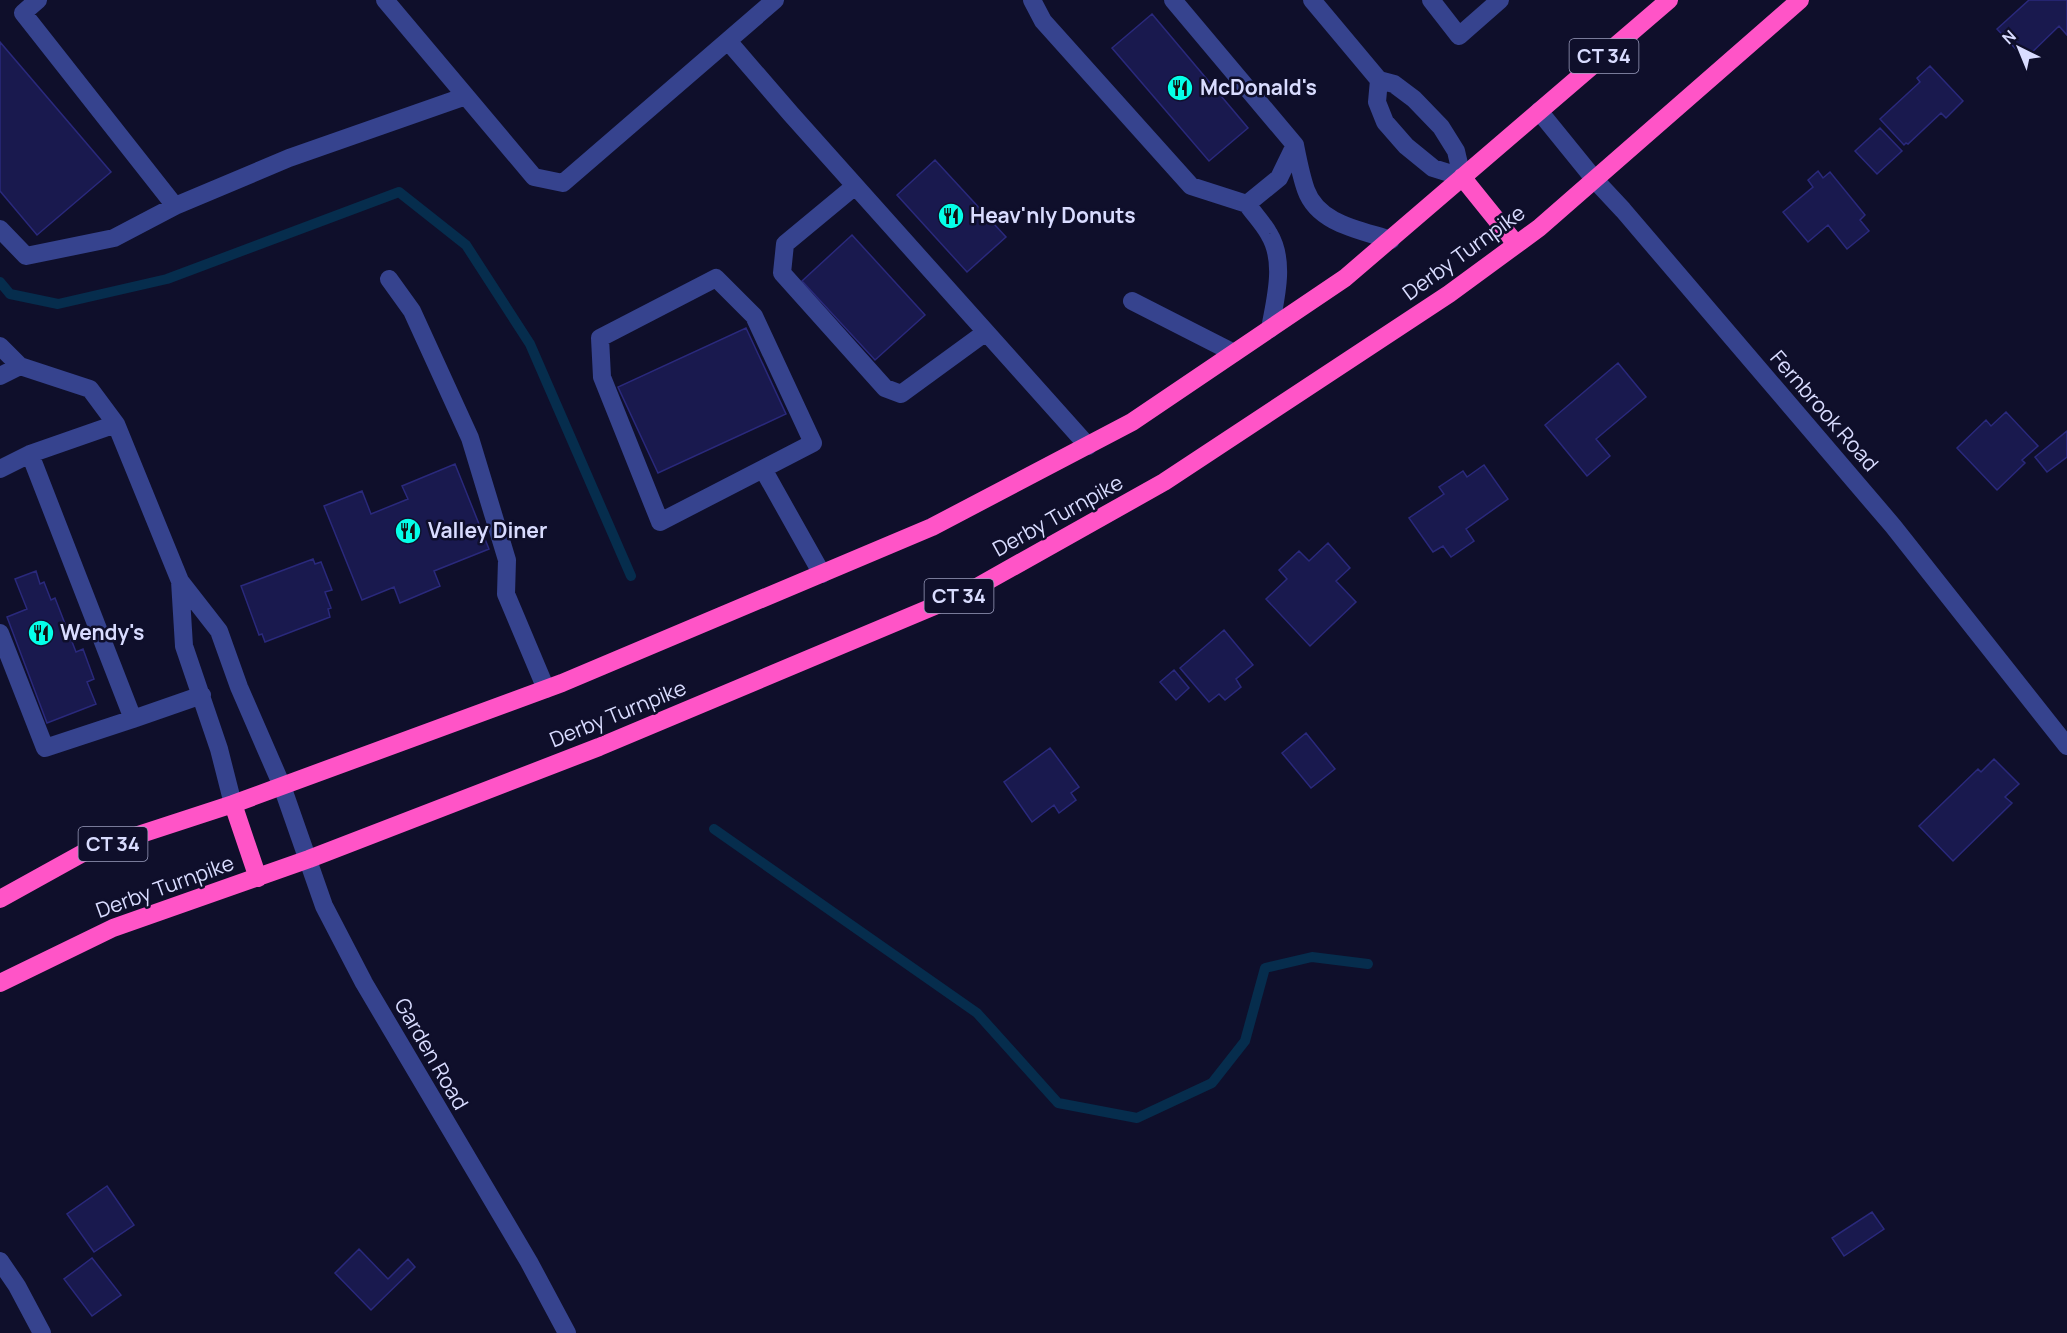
<svg xmlns="http://www.w3.org/2000/svg" width="2067" height="1333" viewBox="0 0 2067 1333" font-family="Manrope,sans-serif">
<style>
.lines{fill:none;stroke-linecap:round;stroke-linejoin:round}
.stream{stroke:#062d4d;stroke-width:10}
.building{fill:#19194e;stroke:#2a297c;stroke-width:1.5}
.minor{stroke:#36438e;stroke-width:18}
.highway{stroke:#ff54c7;stroke-width:18}
.labels{text-anchor:middle;stroke-width:5;stroke-linejoin:round;paint-order:stroke}
.shield{fill:#0f0f2b;stroke:#9c9ebf;stroke-width:1.5}
.shield-label{font-size:20px;font-weight:bold;fill:#d9dcff}
.poi-label{font-size:21px;font-weight:bold;fill:#d9dcff;stroke:#0f0f2b;text-anchor:start}
.street-label{font-size:21px;fill:#d9dcff;stroke:#0f0f2b}
</style>
<rect width="100%" height="100%" fill="#0f0f2b"/>
<g class="lines">
<path class="stream" d="M 0,282 L 10,294 L 58,304 L 167,279 L 399,192 L 466,245 L 530,344 L 631,576
M 714,829 L 977,1013 L 1058,1103 L 1137,1118 L 1212,1083 L 1245,1041 L 1265,968 L 1312,957 L 1368,964"/>
</g>
<path class="building" d="M 2029,0 L 2067,0 L 2067,35 L 2059,26 L 2025,59 L 1997,29 Z
M 1152,14 L 1248,128 L 1209,161 L 1112,48 Z
M 0,42 L 111,172 L 37,235 L 0,191 Z
M 1930,66 L 1963,101 L 1946,118 L 1941,113 L 1908,144 L 1906,143 L 1904,145 L 1880,119 L 1920,82 L 1917,78 Z
M 1880,128 L 1902,151 L 1877,174 L 1855,151 Z
M 935,160 L 1006,237 L 967,272 L 897,195 Z
M 1818,171 L 1823,178 L 1830,172 L 1865,215 L 1860,220 L 1869,231 L 1847,249 L 1828,225 L 1808,242 L 1783,212 L 1813,187 L 1808,180 Z
M 852,235 L 925,315 L 875,360 L 802,281 Z
M 746,328 L 786,414 L 658,473 L 618,387 Z
M 1618,363 L 1646,397 L 1596,439 L 1610,456 L 1587,476 L 1545,425 Z
M 2006,412 L 2038,446 L 2022,460 L 2025,463 L 1997,490 L 1957,448 L 1986,420 L 1991,426 Z
M 2067,431 L 2067,457 L 2047,472 L 2035,457 Z
M 455,464 L 489,549 L 434,571 L 440,586 L 400,603 L 394,587 L 362,600 L 324,506 L 362,491 L 371,514 L 408,499 L 402,486 Z
M 1484,465 L 1508,499 L 1466,529 L 1474,541 L 1451,557 L 1443,546 L 1433,552 L 1409,518 L 1444,494 L 1439,487 L 1463,471 L 1467,477 Z
M 1328,543 L 1350,568 L 1336,581 L 1356,602 L 1310,646 L 1266,599 L 1287,579 L 1279,570 L 1299,551 L 1309,561 Z
M 313,559 L 315,564 L 321,562 L 332,590 L 325,592 L 331,608 L 328,609 L 330,617 L 265,642 L 262,634 L 259,635 L 241,586 Z
M 36,571 L 40,584 L 44,582 L 51,600 L 55,598 L 76,652 L 83,649 L 94,679 L 87,682 L 96,704 L 47,723 L 7,617 L 27,609 L 15,579 Z
M 1224,630 L 1253,665 L 1236,679 L 1241,687 L 1225,700 L 1219,694 L 1209,702 L 1180,668 Z
M 1174,670 L 1189,688 L 1176,700 L 1160,682 Z
M 1306,733 L 1335,769 L 1311,788 L 1282,753 Z
M 1050,748 L 1079,787 L 1071,793 L 1076,800 L 1059,813 L 1054,805 L 1032,822 L 1004,782 Z
M 1994,759 L 2019,784 L 2005,797 L 2012,803 L 1953,861 L 1919,826 L 1978,769 L 1981,772 Z
M 107,1186 L 134,1225 L 94,1252 L 67,1214 Z
M 1872,1212 L 1884,1229 L 1844,1256 L 1832,1238 Z
M 359,1249 L 388,1279 L 408,1259 L 415,1267 L 371,1310 L 335,1273 Z
M 92,1258 L 121,1295 L 92,1316 L 64,1279 Z"/>
<g class="lines">
<path class="minor" d="M 38,0 L 23,13 L 175,206 L 289,158 L 466,96
M 385,0 L 534,177 L 563,183 L 775,0
M 1032,0 L 1043,21 L 1191,186 L 1247,204 L 1279,178 L 1295,145 L 1173,0
M 1312,0 L 1379,80 L 1394,84 L 1414,99 L 1441,127 L 1456,151 L 1462,177
M 1431,0 L 1459,36 L 1500,0
M 728,41 L 791,114 L 1088,446
M 1379,80 L 1377,102 L 1385,122 L 1406,146 L 1433,168 L 1462,177
M 1539,111 L 1595,180 L 1623,210 L 1893,526 L 2067,746
M 1295,145 C 1298,160 1301,176 1306,190 C 1318,224 1361,230 1391,240
M 855,186 L 785,244 L 782,273 L 885,388 L 901,394 L 986,332
M 1247,204 C 1254,214 1263,223 1269,234 C 1286,262 1275,300 1270,329
M 0,229 L 26,256 L 114,238 L 175,206
M 716,278 L 754,316 L 813,443 L 660,522 L 602,377 L 600,338 Z
M 389,279 L 412,311 L 470,438 L 507,560 L 506,594 L 546,689
M 1132,301 L 1234,353
M 0,346 L 20,366 L 90,389 L 116,424 L 180,581 L 219,631 L 239,687 L 282,786 L 324,906 L 364,983 L 529,1262 L 567,1333
M 0,376 L 20,366
M 0,469 L 30,454 L 116,424
M 763,469 L 822,574
M 180,581 L 184,646 L 219,749 L 233,804
M 0,633 L 45,748 L 133,719 L 30,454
M 133,719 L 202,695
M 0,1261 L 17,1286 L 42,1333"/>
<path class="highway" d="M 1462,177 L 1516,244
M 233,804 L 258,878
M 0,899 L 83,853 L 233,804 L 562,683 L 932,527 L 1132,422 L 1345,278 L 1669,0
M 0,983 L 113,928 L 309,859 L 599,747 L 968,592 L 1164,482 L 1449,294 L 1539,228 L 1800,0"/>
</g>
<defs>
<g id="restaurant-disc" transform="scale(1.35)"><circle r="9.5" fill="#05ffe8" stroke="#0f0f2b"/><path d="M-5-6h1v4h1v-4h1v4h1v-4h1v5L-1.5 .5V6h-2V.5L-5-1ZM5-6V6H3V1.5H1.5Q1.5-4 5-6Z" fill="#111"/></g>
</defs>
<g fill-rule="evenodd">
<use href="#restaurant-disc" x="1180" y="88"/>
<use href="#restaurant-disc" x="951" y="216"/>
<use href="#restaurant-disc" x="408" y="531"/>
<use href="#restaurant-disc" x="41" y="633"/>
</g>
<g class="labels">
<g class="shield">
<rect x="1569.5" y="39" width="69" height="34" rx="4.5"/>
<rect x="924.5" y="579" width="69" height="34" rx="4.5"/>
<rect x="78.5" y="827" width="69" height="34" rx="4.5"/>
</g>
<g class="shield-label">
<text x="1604" y="63">CT 34</text>
<text x="959" y="603">CT 34</text>
<text x="113" y="851">CT 34</text>
</g>
<g class="poi-label">
<text x="1200" y="95">McDonald's</text>
<text x="970" y="223">Heav'nly Donuts</text>
<text x="428" y="538">Valley Diner</text>
<text x="60" y="640">Wendy's</text>
</g>
<g class="street-label">
<text transform="translate(1464 253) rotate(-36)" y="7">Derby Turnpike</text>
<text transform="translate(1824 411) rotate(49)" y="7">Fernbrook Road</text>
<text transform="translate(1058 516) rotate(-29)" y="7">Derby Turnpike</text>
<text transform="translate(618 714) rotate(-22)" y="7">Derby Turnpike</text>
<text transform="translate(165 887) rotate(-20)" y="7">Derby Turnpike</text>
<text transform="translate(431 1054) rotate(60)" y="7">Garden Road</text>
</g>
</g>
<g transform="translate(2019 48) rotate(317)" stroke="#0f0f2b" stroke-width="4.5" paint-order="stroke">
<path d="M0-4.5L10 22L0 15L-10 22Z" fill="#d9dcff"/>
<text y="-9" font-size="16" font-weight="bold" text-anchor="middle" fill="#d9dcff">N</text>
</g>
</svg>
